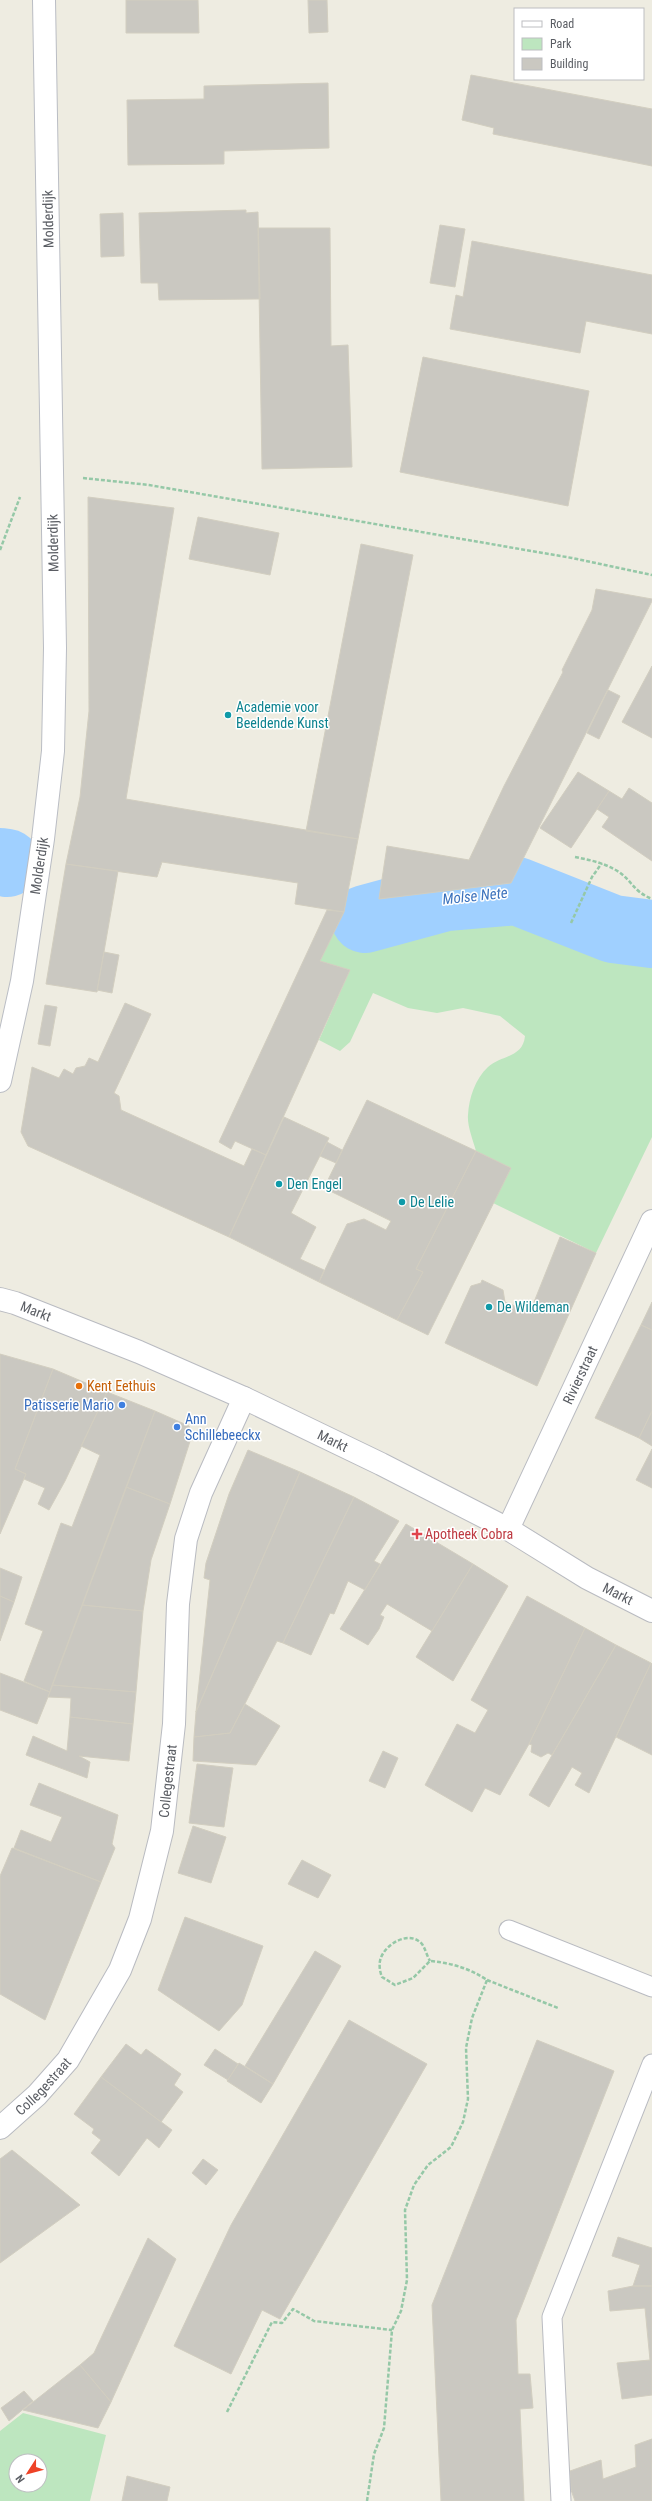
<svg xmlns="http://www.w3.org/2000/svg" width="652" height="2501" viewBox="0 0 652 2501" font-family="'Roboto Condensed',sans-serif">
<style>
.green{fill:#bde6bf;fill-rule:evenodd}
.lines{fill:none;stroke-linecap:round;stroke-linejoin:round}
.river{stroke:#a0d0ff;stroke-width:68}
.building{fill:#cac8c1;stroke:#d2cec0}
.service-casing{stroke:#b9bbc1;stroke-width:21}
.minor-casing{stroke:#b9bbc1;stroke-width:24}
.tertiary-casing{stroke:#b9bbc1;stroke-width:24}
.secondary-casing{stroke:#babdc4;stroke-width:24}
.path{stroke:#95c8a7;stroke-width:2.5;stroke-dasharray:4 2;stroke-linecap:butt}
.service{stroke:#fff;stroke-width:19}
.minor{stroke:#fff;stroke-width:22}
.tertiary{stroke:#fff;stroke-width:22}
.secondary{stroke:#fff;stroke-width:22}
.culture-dot{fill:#0f9aa8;stroke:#fff;stroke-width:1.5}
.food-dot{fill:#e8710a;stroke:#fff;stroke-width:1.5}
.shop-dot{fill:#3f7fe0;stroke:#fff;stroke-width:1.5}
.health-dot{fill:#e0444e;stroke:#fff;stroke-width:1.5}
.labels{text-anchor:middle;stroke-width:3;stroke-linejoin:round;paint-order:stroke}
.street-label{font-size:14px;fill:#5a5d63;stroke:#fff}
.culture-label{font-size:14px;fill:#0d838f;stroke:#fff;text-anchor:start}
.food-label{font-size:14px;fill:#c56008;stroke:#fff;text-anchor:start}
.shop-label{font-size:14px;fill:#366cbe;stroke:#fff;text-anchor:end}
.health-label{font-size:14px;fill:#be3a42;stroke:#fff;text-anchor:start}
.water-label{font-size:15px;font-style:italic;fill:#3d73bd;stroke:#fff}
</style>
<rect width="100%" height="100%" fill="#eeece1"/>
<path class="green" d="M 513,902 L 601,933 L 652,946 L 652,1137 L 596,1253 L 493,1203 L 511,1168 L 476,1151 C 473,1140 467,1126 468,1115 C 469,1098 475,1079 488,1067 C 501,1055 523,1058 525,1036 L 500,1016 L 463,1008 L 437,1013 L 408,1008 L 373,993 L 350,1042 L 340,1051 L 319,1040 L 350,970 L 320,961 L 338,924 L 376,929 L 443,908 Z
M 23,2413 L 106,2435 L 90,2501 L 0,2501 L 0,2431 ZM 16,2461 L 40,2461 L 40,2485 L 16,2485 Z"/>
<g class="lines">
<path class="river" d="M 0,862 L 7,863
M 365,919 L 446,897 L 517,891 L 613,929 L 652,934"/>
</g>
<path class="building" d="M 126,0 L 198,0 L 199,33 L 126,33 Z
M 308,0 L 327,0 L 328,32 L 309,33 Z
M 471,75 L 652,109 L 652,166 L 493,134 L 494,128 L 462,120 Z
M 328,83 L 329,148 L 224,151 L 224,164 L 128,165 L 127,100 L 204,99 L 204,86 Z
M 246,210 L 246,213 L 258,212 L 260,299 L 159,300 L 158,283 L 141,283 L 139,213 Z
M 123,213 L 124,256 L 101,257 L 100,214 Z
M 440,225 L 465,229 L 455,287 L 430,283 Z
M 258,228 L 330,228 L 331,346 L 348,345 L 352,467 L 262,469 Z
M 472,241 L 652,275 L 652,334 L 586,321 L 580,353 L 450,329 L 456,295 L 463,297 Z
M 423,357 L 589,391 L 568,506 L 400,472 Z
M 88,497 L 174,508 L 126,799 L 358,839 L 344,912 L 295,904 L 298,883 L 162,862 L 157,877 L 66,864 L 80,797 L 89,711 Z
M 198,517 L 279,533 L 270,575 L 189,559 Z
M 361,544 L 413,555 L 358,839 L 306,831 Z
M 596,589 L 652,599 L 652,601 L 511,883 L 379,899 L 387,846 L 469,860 L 504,786 L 563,672 L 562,670 L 592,610 Z
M 652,666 L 652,738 L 622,722 Z
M 608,690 L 620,696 L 599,739 L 587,733 Z
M 578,772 L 609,791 L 571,848 L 540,828 Z
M 629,788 L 652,803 L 652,861 L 602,827 L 609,817 L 597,809 L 609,791 L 622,799 Z
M 66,864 L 118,871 L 97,992 L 46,984 Z
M 327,910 L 344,912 L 320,961 L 350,970 L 266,1155 L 235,1141 L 231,1149 L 219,1142 Z
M 104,952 L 119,955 L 112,993 L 97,990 Z
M 125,1003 L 151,1014 L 114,1093 L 119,1096 L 121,1110 L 244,1166 L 252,1149 L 266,1155 L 229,1237 L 28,1146 L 21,1132 L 32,1067 L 59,1078 L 64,1069 L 73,1074 L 76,1068 L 85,1066 L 89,1058 L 98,1062 Z
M 45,1005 L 57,1007 L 50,1046 L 38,1044 Z
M 367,1100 L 476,1151 L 416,1269 L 423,1272 L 397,1320 L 319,1282 L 347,1224 L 364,1219 L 386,1230 L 391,1221 L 324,1188 Z
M 284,1117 L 329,1138 L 291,1213 L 316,1227 L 300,1259 L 324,1270 L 319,1282 L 229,1237 Z
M 327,1142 L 342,1150 L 336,1163 L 320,1156 Z
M 476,1151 L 511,1168 L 428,1335 L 397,1320 L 423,1272 L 416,1269 Z
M 560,1237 L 596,1253 L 537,1386 L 445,1343 L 471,1286 L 481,1283 L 482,1280 L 503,1290 L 505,1302 L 530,1312 Z
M 652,1302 L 652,1330 L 641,1325 Z
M 641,1325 L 652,1330 L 652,1411 L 639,1438 L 595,1418 Z
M 0,1354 L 53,1369 L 15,1469 L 26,1474 L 0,1534 Z
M 53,1369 L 107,1392 L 65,1481 L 49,1510 L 38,1504 L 45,1488 L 24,1479 L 26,1474 L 15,1469 Z
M 107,1392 L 155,1411 L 50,1692 L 24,1681 L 43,1631 L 25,1624 L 61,1523 L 72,1527 L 100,1455 L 81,1446 Z
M 155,1411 L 189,1426 L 192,1435 L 170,1504 L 126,1487 Z
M 652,1411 L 652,1446 L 639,1438 Z
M 652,1449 L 652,1488 L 636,1480 Z
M 248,1450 L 300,1472 L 196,1712 L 210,1580 L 204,1578 L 206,1563 L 229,1494 Z
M 300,1472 L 354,1497 L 283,1643 L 277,1641 L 230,1733 L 194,1737 L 196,1712 Z
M 126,1487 L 170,1504 L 151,1560 L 143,1611 L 82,1605 Z
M 354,1497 L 399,1521 L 374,1561 L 380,1564 L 365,1590 L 348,1581 L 334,1614 L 330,1613 L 311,1655 L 283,1643 Z
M 406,1524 L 473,1564 L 432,1631 L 387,1604 L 380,1615 L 384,1617 L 379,1629 L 368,1645 L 340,1629 Z
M 473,1564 L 508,1586 L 453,1681 L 416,1657 Z
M 0,1568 L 22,1577 L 14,1602 L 0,1596 Z
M 0,1596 L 14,1602 L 0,1641 Z
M 527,1596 L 585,1628 L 529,1744 L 500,1795 L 485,1788 L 472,1812 L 425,1785 L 457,1724 L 475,1733 L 488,1710 L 471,1700 Z
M 82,1605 L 143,1611 L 136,1692 L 52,1685 Z
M 585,1628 L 616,1645 L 552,1755 L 548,1753 L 541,1757 L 531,1752 L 532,1745 L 529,1744 Z
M 616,1645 L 651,1663 L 589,1793 L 575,1785 L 582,1773 L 572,1767 L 549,1807 L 529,1795 Z
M 651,1663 L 652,1664 L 652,1755 L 616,1737 Z
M 0,1673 L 50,1692 L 37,1724 L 0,1710 Z
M 52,1685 L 136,1692 L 133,1724 L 70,1717 L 71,1698 L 48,1697 Z
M 245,1704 L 280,1726 L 256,1765 L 193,1761 L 194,1737 L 230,1733 Z
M 70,1717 L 133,1724 L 129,1761 L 79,1756 L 90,1762 L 87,1778 L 26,1755 L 33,1736 L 67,1751 Z
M 383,1751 L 398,1758 L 385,1788 L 369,1781 Z
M 197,1764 L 233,1768 L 224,1827 L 189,1823 Z
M 39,1783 L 118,1815 L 112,1844 L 115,1848 L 101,1882 L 14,1848 L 21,1830 L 51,1842 L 62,1817 L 30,1805 Z
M 193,1826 L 226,1837 L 211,1883 L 178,1873 Z
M 12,1848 L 101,1882 L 45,2020 L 0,1994 L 0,1876 Z
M 302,1860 L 331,1875 L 318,1898 L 288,1884 Z
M 185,1917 L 263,1946 L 242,2005 L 219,2031 L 158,1990 Z
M 315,1951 L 341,1966 L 273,2084 L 245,2066 Z
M 349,2020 L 427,2064 L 280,2319 L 262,2310 L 231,2374 L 174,2346 L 231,2225 Z
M 537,2040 L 614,2071 L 516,2320 L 518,2374 L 530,2374 L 533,2408 L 520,2409 L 524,2501 L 441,2501 L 432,2305 Z
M 126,2044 L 141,2055 L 146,2049 L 181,2074 L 174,2085 L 183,2092 L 161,2122 L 101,2077 Z
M 215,2049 L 238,2064 L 228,2080 L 204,2065 Z
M 239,2063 L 273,2084 L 261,2103 L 227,2081 Z
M 101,2077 L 172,2130 L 159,2148 L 147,2138 L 119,2176 L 91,2153 L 101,2140 L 92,2133 L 94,2129 L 74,2114 Z
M 12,2150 L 80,2205 L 0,2263 L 0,2159 Z
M 203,2159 L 218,2170 L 206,2185 L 192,2173 Z
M 618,2237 L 652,2248 L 652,2286 L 633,2286 L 640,2265 L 612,2256 Z
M 148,2238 L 176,2259 L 111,2402 L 80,2365 L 94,2353 Z
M 633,2286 L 652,2286 L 652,2395 L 622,2399 L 617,2363 L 650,2360 L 645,2308 L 610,2311 L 608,2291 Z
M 80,2365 L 111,2402 L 98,2428 L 23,2410 Z
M 24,2391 L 33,2401 L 9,2421 L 1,2408 Z
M 652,2439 L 652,2501 L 575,2501 L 571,2490 L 570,2471 L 601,2460 L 603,2479 L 636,2467 L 635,2445 Z
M 127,2476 L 170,2487 L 167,2501 L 122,2501 Z"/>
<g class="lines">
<g class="service-casing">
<path id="service" d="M 509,1930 L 652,1987
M 561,2501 L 552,2317 L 652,2064"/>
</g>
<g class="minor-casing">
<g id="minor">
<path id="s1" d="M 508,1529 L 652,1221"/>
<path id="s2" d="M 0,2128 L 37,2095 L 68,2060 L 120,1970 L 140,1919 L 162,1831 L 174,1724 L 178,1604 L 186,1539 L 201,1493 L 244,1398"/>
</g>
</g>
<g class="tertiary-casing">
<g id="tertiary">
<path id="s3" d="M 0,1299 L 15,1303 L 139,1352 L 244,1398 L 381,1464 L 508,1529 L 587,1578 L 652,1611"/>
</g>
</g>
<g class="secondary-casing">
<g id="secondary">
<path id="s4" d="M 0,1081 L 22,981 L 43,839 L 53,751 L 55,648 L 44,0"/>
</g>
</g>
<path class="path" d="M 83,478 L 149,485 L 572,558 L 652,575
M 0,550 L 20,497
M 575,857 C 590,860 605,863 619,872 C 633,882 633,891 652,899
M 571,923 L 592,877 L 602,863
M 487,1980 L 558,2008
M 227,2412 L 272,2322 L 282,2323 L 293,2309 L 314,2321 L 392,2330
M 367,2501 L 374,2454 L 384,2428 L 392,2330 L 401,2311 L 407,2280 L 405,2210 L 414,2185 L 428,2165 L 451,2147 L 463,2122 L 468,2099 L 466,2048 L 472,2018 L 487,1980 C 469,1968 451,1963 430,1961 L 413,1978 L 395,1985 L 382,1977 C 380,1972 379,1966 380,1961 C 383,1945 409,1929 422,1944 C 425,1948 427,1956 430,1961"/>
<use href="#service" class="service"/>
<use href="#minor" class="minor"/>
<use href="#tertiary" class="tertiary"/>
<use href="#secondary" class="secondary"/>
</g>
<g class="culture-dot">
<circle cx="228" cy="715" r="4"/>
<circle cx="279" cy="1184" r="4"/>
<circle cx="402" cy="1202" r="4"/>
<circle cx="489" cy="1307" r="4"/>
</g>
<circle class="food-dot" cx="79" cy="1386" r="4"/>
<g class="shop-dot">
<circle cx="122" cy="1405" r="4"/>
<circle cx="177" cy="1427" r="4"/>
</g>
<path class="health-dot" d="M415 1528h4v4h4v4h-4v4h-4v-4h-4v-4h4z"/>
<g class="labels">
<g class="street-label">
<text transform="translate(48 219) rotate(-91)" y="5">Molderdijk</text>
<text transform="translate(53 543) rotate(-91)" y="5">Molderdijk</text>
<text dy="5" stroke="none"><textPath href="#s4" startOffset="219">Molderdijk</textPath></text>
<text dy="5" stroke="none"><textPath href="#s3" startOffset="38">Markt</textPath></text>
<text dy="5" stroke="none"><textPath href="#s1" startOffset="170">Rivierstraat</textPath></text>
<text dy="5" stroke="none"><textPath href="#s3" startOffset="362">Markt</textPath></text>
<text dy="5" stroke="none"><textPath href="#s3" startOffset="686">Markt</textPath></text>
<text dy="5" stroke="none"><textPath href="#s2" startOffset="396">Collegestraat</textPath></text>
<text dy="5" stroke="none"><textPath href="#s2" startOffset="60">Collegestraat</textPath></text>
</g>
<g class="culture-label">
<text x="236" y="712">Academie voor<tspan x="236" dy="16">Beeldende Kunst</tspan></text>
<text x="287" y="1189">Den Engel</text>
<text x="410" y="1207">De Lelie</text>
<text x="497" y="1312">De Wildeman</text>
</g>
<g class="food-label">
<text x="87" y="1391">Kent Eethuis</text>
</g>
<g class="shop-label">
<text x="114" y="1410">Patisserie Mario</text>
<text x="185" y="1424" text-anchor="start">Ann<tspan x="185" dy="16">Schillebeeckx</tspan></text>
</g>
<g class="health-label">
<text x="425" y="1539">Apotheek Cobra</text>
</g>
<g class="water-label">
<text transform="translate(475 896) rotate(-6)" y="5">Molse Nete</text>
</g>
</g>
<rect x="514" y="8" width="130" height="72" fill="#ffffff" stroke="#bdbec1"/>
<rect x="522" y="21" width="20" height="6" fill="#ffffff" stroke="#bdbec1"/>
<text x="550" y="28" font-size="12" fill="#5a5d63">Road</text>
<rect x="522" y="38" width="20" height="12" fill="#bde6bf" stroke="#bdbec1"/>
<text x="550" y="48" font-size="12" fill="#5a5d63">Park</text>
<rect x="522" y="58" width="20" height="12" fill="#cac8c1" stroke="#bdbec1"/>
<text x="550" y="68" font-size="12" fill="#5a5d63">Building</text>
<g transform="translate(28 2473) rotate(234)"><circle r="19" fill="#ffffff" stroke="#bdbec1"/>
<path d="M0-3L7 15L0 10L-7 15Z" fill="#ee4327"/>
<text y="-6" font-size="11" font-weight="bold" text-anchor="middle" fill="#5a5d63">N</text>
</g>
</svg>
